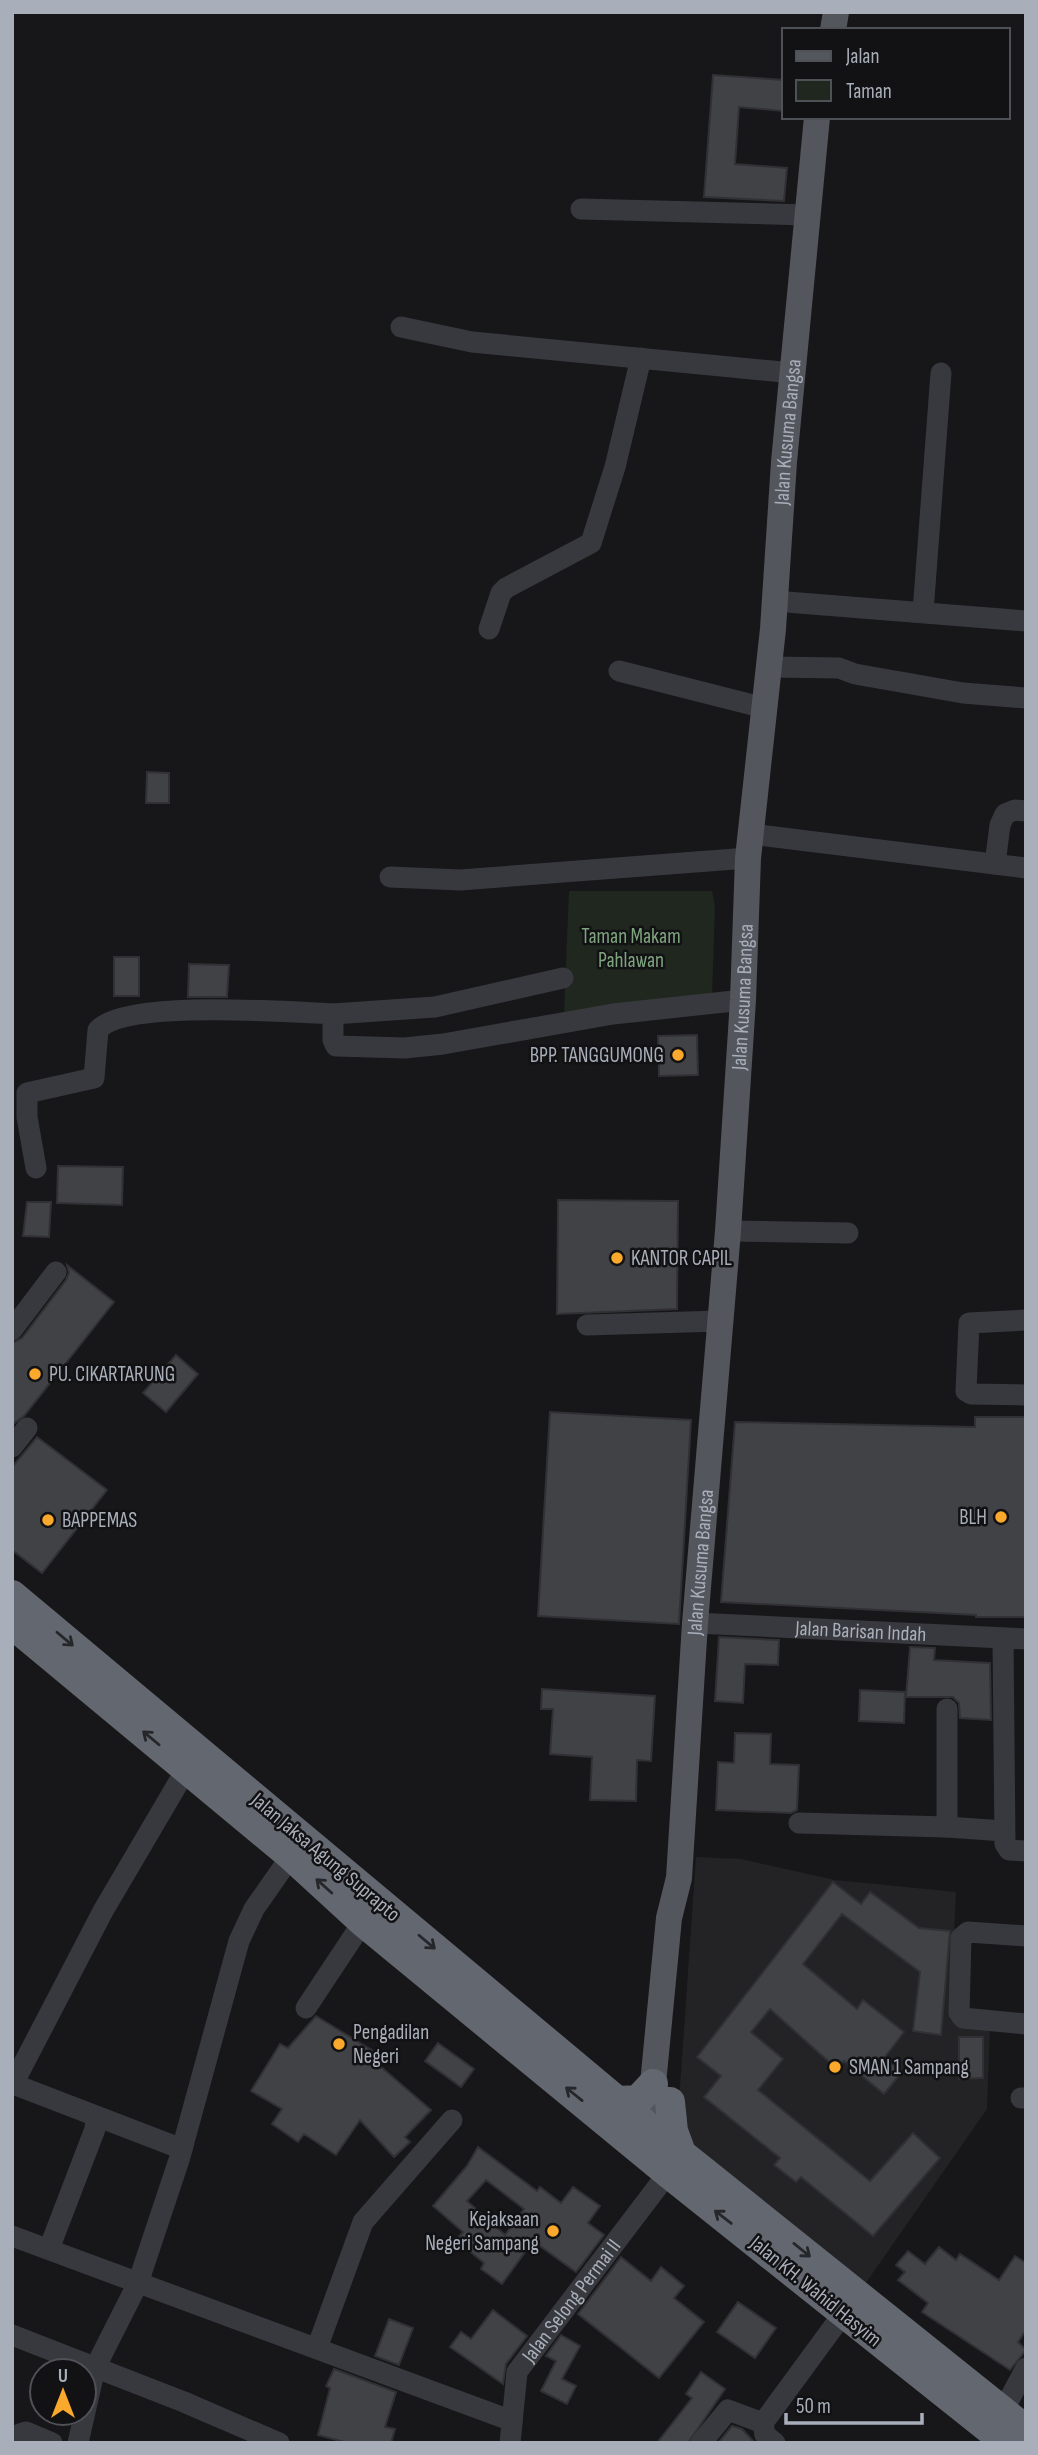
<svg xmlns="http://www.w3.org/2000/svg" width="1038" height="2455" viewBox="0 0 1038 2455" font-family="'Sofia Sans Condensed',sans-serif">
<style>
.built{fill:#232326}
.green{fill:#1f271f}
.building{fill:#414246;stroke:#313135;stroke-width:2;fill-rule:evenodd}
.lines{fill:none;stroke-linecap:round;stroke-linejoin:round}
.minor{stroke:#38393e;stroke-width:21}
.major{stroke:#54565d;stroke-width:26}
.highway{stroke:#636770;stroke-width:30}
.oneway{stroke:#26272b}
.poi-dot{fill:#fba92d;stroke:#121214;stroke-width:2.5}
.labels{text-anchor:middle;stroke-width:5;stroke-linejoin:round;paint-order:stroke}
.street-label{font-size:21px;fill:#a8afba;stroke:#121214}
.park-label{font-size:21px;fill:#7fa57f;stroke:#121214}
.poi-label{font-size:21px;fill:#a8afba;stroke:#121214;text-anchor:start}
</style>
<rect width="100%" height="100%" fill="#171719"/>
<path class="built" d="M 696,1857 L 741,1859 L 835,1880 L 956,1892 L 950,2020 L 990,2025 L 987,2109 L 863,2287 L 677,2130 Z"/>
<path class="green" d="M 569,891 L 712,891 L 715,906 L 712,997 L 564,1012 Z"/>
<path class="building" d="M 713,75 L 784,80 L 783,111 L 739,107 L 735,164 L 787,168 L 784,201 L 704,197 Z
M 147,772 L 169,773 L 169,803 L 146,803 Z
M 114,957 L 139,957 L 139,996 L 114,996 Z
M 189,964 L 229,965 L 227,997 L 188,997 Z
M 697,1035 L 698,1075 L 659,1076 L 658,1036 Z
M 58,1166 L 123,1167 L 122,1205 L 57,1203 Z
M 558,1200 L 678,1201 L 677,1309 L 557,1314 Z
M 27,1202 L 51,1202 L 49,1237 L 23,1236 Z
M 67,1265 L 114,1302 L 24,1416 L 12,1425 L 12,1343 L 22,1338 L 66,1280 L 69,1273 Z
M 176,1355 L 198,1374 L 166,1412 L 143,1393 Z
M 550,1412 L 691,1420 L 679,1624 L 538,1616 Z
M 975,1417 L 1026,1417 L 1026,1617 L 976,1617 L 976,1615 L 721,1602 L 735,1422 L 975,1427 Z
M 37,1437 L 107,1490 L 42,1573 L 12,1550 L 12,1467 Z
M 719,1637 L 779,1640 L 778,1665 L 745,1664 L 743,1703 L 715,1701 Z
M 910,1647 L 935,1648 L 934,1660 L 990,1663 L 991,1720 L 960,1718 L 959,1703 L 953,1697 L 906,1697 Z
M 542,1689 L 655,1696 L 651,1761 L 637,1760 L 636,1801 L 590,1800 L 592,1757 L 550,1754 L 553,1709 L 541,1709 Z
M 860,1690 L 905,1692 L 904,1723 L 859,1721 Z
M 735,1733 L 771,1734 L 770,1764 L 799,1765 L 797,1810 L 791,1813 L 716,1810 L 718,1762 L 734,1763 Z
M 833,1882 L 861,1904 L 870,1892 L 919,1928 L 950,1931 L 941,2035 L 913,2031 L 920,1972 L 842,1914 L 803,1964 L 857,2009 L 863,2000 L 904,2032 L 885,2057 L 902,2072 L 884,2094 L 844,2061 L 837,2069 L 770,2009 L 751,2032 L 783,2059 L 758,2090 L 870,2181 L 913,2133 L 940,2158 L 873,2236 L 801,2177 L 796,2182 L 774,2165 L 780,2158 L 704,2097 L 721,2076 L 697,2057 Z
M 316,2016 L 378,2054 L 373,2060 L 431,2110 L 405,2137 L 410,2142 L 394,2157 L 360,2120 L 336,2155 L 304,2134 L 298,2142 L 272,2124 L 282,2109 L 251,2091 L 280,2044 L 288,2048 Z
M 959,2037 L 983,2037 L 983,2078 L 959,2079 Z
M 438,2043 L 474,2069 L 461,2087 L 425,2061 Z
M 478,2147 L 537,2191 L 540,2187 L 561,2203 L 573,2187 L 600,2206 L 588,2223 L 604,2235 L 576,2272 L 533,2241 L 502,2284 L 481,2269 L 484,2263 L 456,2240 L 463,2232 L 433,2206 L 467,2166 ZM 486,2180 L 524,2209 L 505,2235 L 467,2201 Z
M 939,2247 L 956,2260 L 960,2254 L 999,2280 L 1015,2256 L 1026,2263 L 1026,2330 L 1018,2342 L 1026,2350 L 1010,2370 L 922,2312 L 928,2303 L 898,2280 L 905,2272 L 896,2265 L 908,2251 L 925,2264 Z
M 621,2257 L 651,2281 L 661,2267 L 684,2286 L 674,2298 L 704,2322 L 659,2378 L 578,2314 Z
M 738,2302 L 776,2328 L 755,2358 L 717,2332 Z
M 493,2310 L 527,2336 L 506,2364 L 503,2384 L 450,2347 L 461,2332 L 471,2339 Z
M 389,2319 L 413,2328 L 399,2365 L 375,2356 Z
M 561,2335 L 580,2346 L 562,2379 L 576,2386 L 567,2404 L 541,2391 L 556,2361 L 546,2356 Z
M 334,2369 L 396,2392 L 385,2427 L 395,2429 L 391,2443 L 348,2443 L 318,2435 L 330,2388 L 326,2386 Z
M 701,2372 L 725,2389 L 688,2443 L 657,2443 L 692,2398 L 686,2394 Z
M 732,2426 L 742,2429 L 755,2443 L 718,2443 Z"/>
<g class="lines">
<g class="minor">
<path d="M 581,209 L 808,215"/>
<path d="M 401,327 L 472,342 L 793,373"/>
<path d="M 774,601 L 1026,621"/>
<path d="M 923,612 L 941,373"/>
<path d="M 489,629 L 501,593 L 506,588 L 591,543 L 615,467 L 641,358"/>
<path d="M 769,667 L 839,668 L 855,674 L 963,693 L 1026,698"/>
<path d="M 619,671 L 765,708"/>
<path d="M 751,834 L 1026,868"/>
<path d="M 995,864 L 1000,825 L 1005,814 L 1015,810 L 1026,811"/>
<path d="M 390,877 L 460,880 L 748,858"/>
<path d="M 333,1014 L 435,1007 L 563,978"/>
<path d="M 36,1168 L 27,1117 L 27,1093 L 94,1078 L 98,1030 C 124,999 289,1012 333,1014 L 333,1040 L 336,1046 L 405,1048 L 443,1044 L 613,1014 L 743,1000"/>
<path d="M 728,1231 L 848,1233"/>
<path d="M 1026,1320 L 969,1323 L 966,1391 L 971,1394 L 1026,1395"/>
<path d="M 587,1325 L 720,1321"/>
<path d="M 12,1330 L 56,1272"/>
<path d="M 12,1447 L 27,1428"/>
<path id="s1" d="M 695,1623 L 1026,1639"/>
<path d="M 1003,1639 L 1005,1844 L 1009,1850 L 1026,1851"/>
<path d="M 947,1709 L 947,1827 L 1004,1831"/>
<path d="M 799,1823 L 947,1827"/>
<path d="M 1026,1936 L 968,1932 L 961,1938 L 959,2013 L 963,2018 L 1026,2024"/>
<path d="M 306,2008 L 363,1922"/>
<path d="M 13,2084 L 182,2149"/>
<path d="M 12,2086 L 103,1911 L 187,1768"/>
<path d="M 1021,2098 L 1026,2098"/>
<path d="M 12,2236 L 512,2421"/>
<path d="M 49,2249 L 95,2129 L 96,2117"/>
<path d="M 12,2335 L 184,2402 L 279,2443"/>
<path d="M 317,2348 L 363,2222 L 452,2120"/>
<path d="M 1003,2411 L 1026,2368"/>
<path d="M 12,2437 L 26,2432 L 52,2443"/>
<path d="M 78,2443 L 95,2368 L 138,2283 L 179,2160 L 239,1941 L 254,1909 L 298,1846"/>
<path id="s2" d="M 510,2443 L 517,2372 L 668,2173"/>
<path d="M 701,2443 L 728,2410 L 763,2423"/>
<path d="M 775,2443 L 765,2435 L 763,2423 L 851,2303"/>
</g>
<g class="major">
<path d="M 833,30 L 836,12"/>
<path id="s3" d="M 648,2103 L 653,2084 L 669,1918 L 679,1878 L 695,1623 L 728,1231 L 743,1000 L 748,858 L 773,629 L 784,462 L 817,117"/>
</g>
<path class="highway" d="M 12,1595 L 653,2131 L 1026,2430
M 12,1624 L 290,1855 L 363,1922 L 668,2173 L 1007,2443
M 619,2101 L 638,2100 L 653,2084
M 670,2102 L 673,2131 L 681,2153"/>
</g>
<defs><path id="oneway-shaft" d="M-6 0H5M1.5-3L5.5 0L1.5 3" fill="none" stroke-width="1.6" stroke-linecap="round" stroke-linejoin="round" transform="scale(1.75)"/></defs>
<g class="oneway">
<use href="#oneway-shaft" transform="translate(65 1639) rotate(40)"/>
<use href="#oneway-shaft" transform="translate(151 1738) rotate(-140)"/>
<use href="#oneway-shaft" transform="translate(324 1886) rotate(-138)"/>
<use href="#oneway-shaft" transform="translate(427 1942) rotate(40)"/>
<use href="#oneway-shaft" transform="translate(574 2094) rotate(-141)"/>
<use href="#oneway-shaft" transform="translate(723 2217) rotate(-142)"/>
<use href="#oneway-shaft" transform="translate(802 2250) rotate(39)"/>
</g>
<g class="poi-dot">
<circle cx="678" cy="1055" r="7"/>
<circle cx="617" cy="1258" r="7"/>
<circle cx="35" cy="1374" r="7"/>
<circle cx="1001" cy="1517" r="7"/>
<circle cx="48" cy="1520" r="7"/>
<circle cx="339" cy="2044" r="7"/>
<circle cx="835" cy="2067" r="7"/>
<circle cx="553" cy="2231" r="7"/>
</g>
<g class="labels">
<g class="street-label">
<text dy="7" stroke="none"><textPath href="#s3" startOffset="1678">Jalan Kusuma Bangsa</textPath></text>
<text dy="7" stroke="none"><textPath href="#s3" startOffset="1111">Jalan Kusuma Bangsa</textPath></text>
<text dy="7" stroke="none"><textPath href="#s3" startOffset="544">Jalan Kusuma Bangsa</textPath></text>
<text dy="7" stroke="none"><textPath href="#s1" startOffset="166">Jalan Barisan Indah</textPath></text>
<text transform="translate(326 1857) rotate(40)" y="7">Jalan Jaksa Agung Suprapto</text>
<text transform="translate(816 2291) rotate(39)" y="7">Jalan KH. Wahid Hasyim</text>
<text dy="7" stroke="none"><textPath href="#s2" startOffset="161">Jalan Selong Permai II</textPath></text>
</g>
<g class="park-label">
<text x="631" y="943">Taman Makam<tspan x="631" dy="24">Pahlawan</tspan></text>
</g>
<g class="poi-label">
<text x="664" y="1062" text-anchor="end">BPP. TANGGUMONG</text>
<text x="631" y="1265">KANTOR CAPIL</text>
<text x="49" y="1381">PU. CIKARTARUNG</text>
<text x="987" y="1524" text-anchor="end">BLH</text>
<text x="62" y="1527">BAPPEMAS</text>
<text x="353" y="2039">Pengadilan<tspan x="353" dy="24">Negeri</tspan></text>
<text x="849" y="2074">SMAN 1 Sampang</text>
<text x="539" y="2226" text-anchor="end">Kejaksaan<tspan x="539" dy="24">Negeri Sampang</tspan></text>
</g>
</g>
<rect width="1038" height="2455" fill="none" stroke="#a8afba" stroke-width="28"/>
<rect x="782" y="28" width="228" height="91" fill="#121214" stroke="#4e5156" stroke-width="2"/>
<rect x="796" y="51" width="35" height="10" fill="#54565d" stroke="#4e5156" stroke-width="2"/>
<text x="846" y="63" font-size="21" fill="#a8afba">Jalan</text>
<rect x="796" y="80" width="35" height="21" fill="#1f271f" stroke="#4e5156" stroke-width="2"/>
<text x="846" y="98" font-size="21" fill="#a8afba">Taman</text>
<g transform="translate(63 2392)"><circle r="33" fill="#121214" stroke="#4e5156" stroke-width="2"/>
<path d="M0-5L12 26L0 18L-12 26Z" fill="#fba92d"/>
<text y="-10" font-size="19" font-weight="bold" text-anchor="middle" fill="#a8afba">U</text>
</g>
<path d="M786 2413v10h136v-10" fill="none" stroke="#a8afba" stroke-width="3.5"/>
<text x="796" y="2413" font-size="21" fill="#a8afba" stroke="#121214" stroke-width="5" paint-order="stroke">50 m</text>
</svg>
